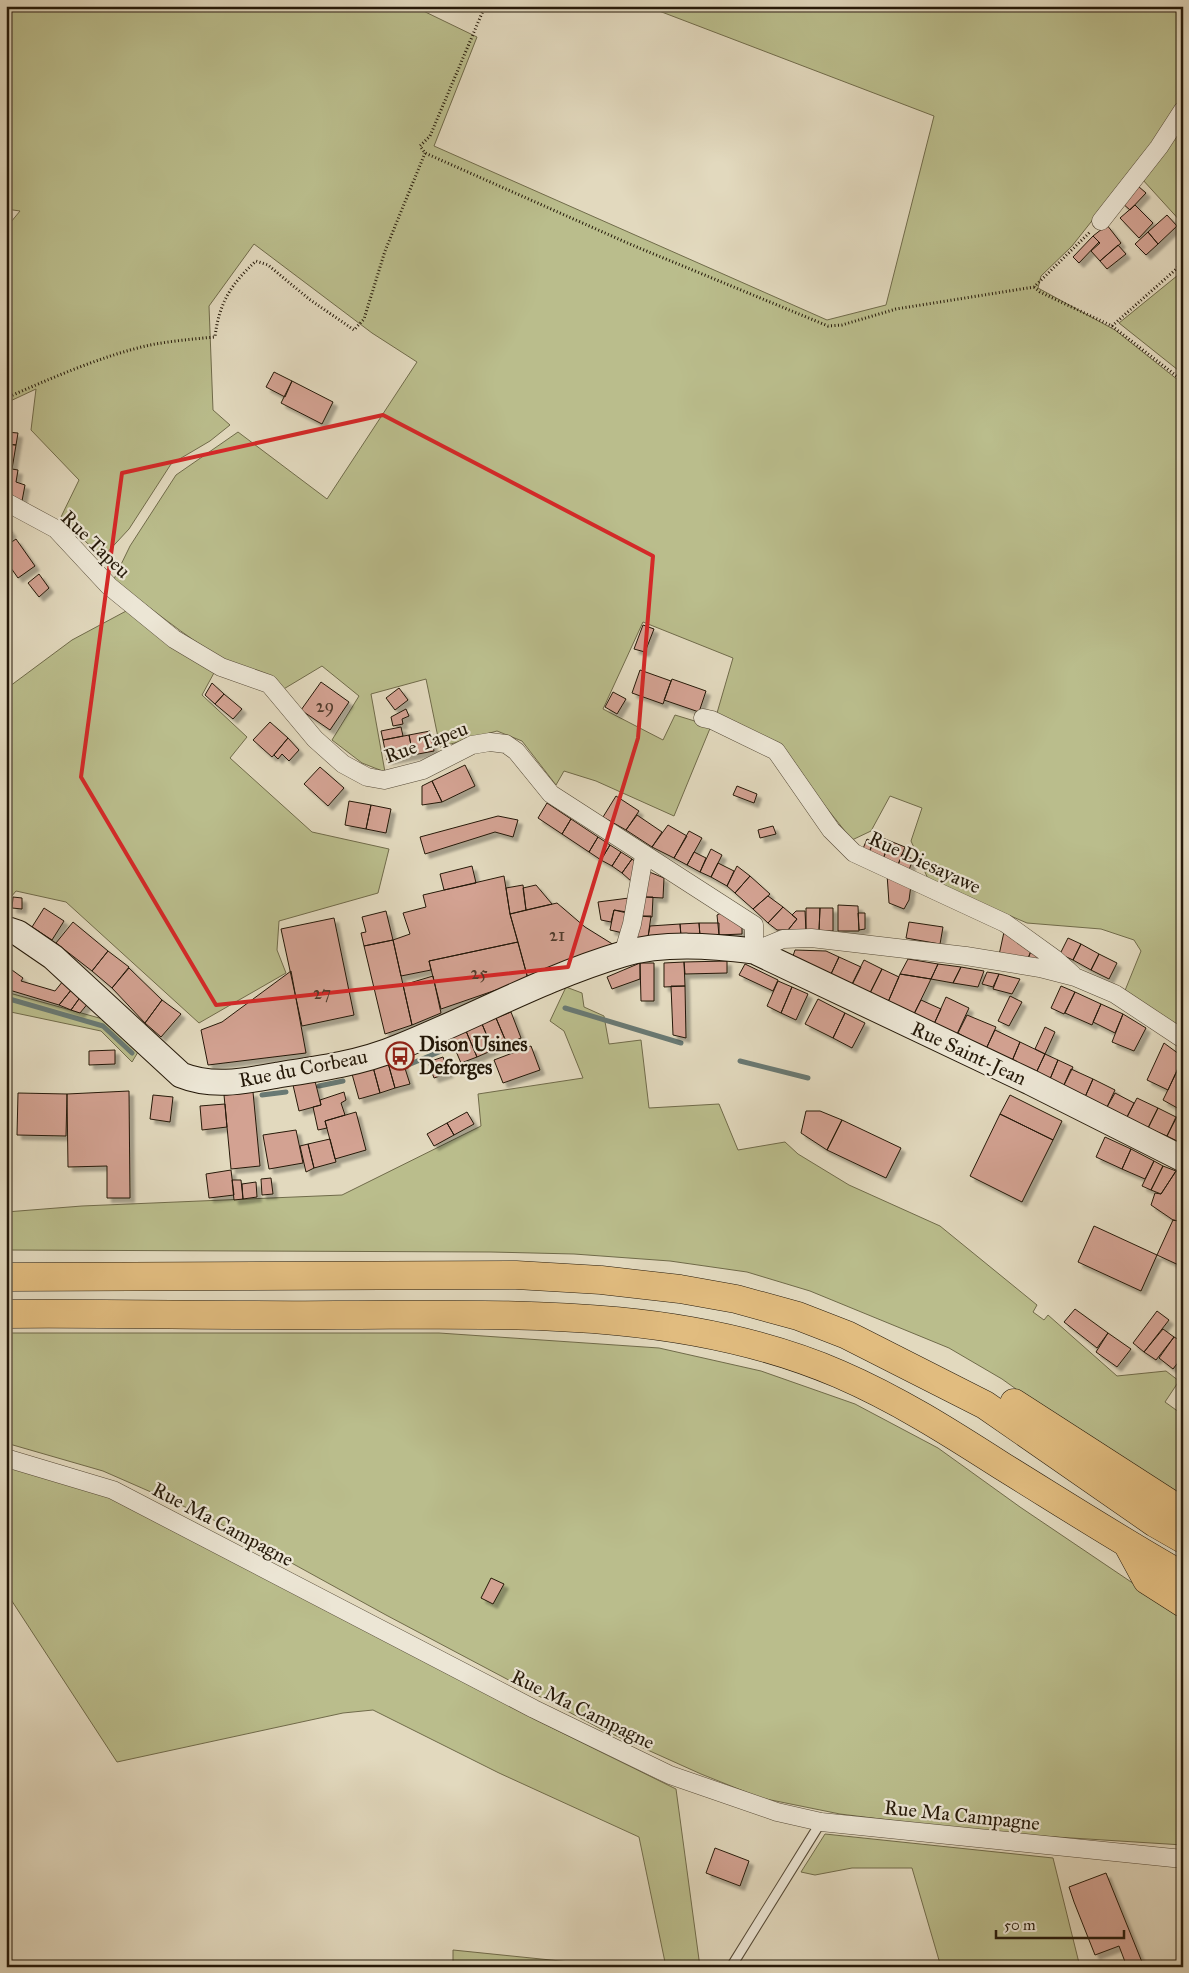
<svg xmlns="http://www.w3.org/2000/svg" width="1189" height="1973" viewBox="0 0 1189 1973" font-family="'IM FELL Great Primer',serif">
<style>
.green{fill:#babd8c;stroke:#706b4a}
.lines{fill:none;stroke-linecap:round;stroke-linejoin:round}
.stream{stroke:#697973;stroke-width:5}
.building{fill:#d3a292;stroke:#251909;filter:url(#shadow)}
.lane-casing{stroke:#544936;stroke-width:11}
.street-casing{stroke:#544936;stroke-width:19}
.secondary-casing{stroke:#251909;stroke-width:27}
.highway-casing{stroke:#251909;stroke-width:29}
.path{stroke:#251909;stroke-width:3;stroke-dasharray:1 2.5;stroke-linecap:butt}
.lane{stroke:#ece6d5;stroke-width:9}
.street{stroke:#ece6d5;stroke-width:18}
.secondary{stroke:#ece6d5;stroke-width:25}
.highway{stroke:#e1bc7f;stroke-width:28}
.marked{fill:none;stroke:#d62828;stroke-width:4;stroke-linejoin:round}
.labels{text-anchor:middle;stroke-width:4.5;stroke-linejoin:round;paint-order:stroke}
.number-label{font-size:18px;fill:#503b2b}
.street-label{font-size:20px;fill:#251909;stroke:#ece6d5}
.poi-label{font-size:20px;font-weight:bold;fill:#251909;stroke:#ece6d5;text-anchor:start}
</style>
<defs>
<filter id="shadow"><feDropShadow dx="4.5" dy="4.5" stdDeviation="1" flood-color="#0004"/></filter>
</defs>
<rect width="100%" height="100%" fill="#e2d9be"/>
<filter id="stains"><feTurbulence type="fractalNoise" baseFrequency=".004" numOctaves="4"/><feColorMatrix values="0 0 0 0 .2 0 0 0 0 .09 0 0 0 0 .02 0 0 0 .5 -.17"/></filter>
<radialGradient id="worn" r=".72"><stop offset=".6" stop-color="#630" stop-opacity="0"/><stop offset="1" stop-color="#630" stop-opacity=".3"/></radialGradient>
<path class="green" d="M 6,6 L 413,6 L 477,37 L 434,146 L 827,320 L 886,305 L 934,116 L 646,6 L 1183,6 L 1183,99 L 1163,131 L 1072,246 L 1041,276 L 1038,288 L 1115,330 L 1183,384 L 1183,1030 L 1124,993 L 1141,951 L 1134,940 L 1101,929 L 1027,923 L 929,881 L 911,841 L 922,808 L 890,796 L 871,831 L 852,840 L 791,763 L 717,713 L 733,658 L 643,622 L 603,709 L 663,740 L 675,715 L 711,726 L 674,816 L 596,781 L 564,771 L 556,785 L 522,741 L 497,731 L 440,747 L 426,679 L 371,694 L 385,772 L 362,763 L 332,740 L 359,696 L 322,666 L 282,690 C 263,670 246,670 222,658 C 183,636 150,606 113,581 L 130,546 L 176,475 L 238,432 L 327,499 L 417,362 L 372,333 L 254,244 L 209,306 L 213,410 L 230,425 L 210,441 L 171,464 L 129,529 L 103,557 L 60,519 L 79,480 L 31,430 L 36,389 L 6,403 L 6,228 L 20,211 L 6,209 Z
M 1183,123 L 1183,224 L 1142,179 Z
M 1183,271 L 1183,374 L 1119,323 Z
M 128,610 L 215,671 L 202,695 L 247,737 L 230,758 L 312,832 L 389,849 L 378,893 L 279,921 L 277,950 L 286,973 L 199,1023 L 66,902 L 16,891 L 6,903 L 6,689 L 72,640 Z
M 566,987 L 582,993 L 584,1007 L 604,1016 L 609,1044 L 641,1040 L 649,1108 L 719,1104 L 738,1150 L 785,1142 L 798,1154 L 849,1185 L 940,1226 L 1037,1305 L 1033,1312 L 1044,1320 L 1048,1315 L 1117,1376 L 1166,1371 L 1179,1381 L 1165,1402 L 1183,1415 L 1183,1500 L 1086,1439 L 1002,1379 L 949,1348 L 810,1291 L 747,1272 L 670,1261 L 574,1254 L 491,1252 L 6,1250 L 6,1212 L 82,1206 L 342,1195 L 481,1126 L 478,1094 L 583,1078 L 564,1031 L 550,1021 Z
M 6,992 L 110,1021 L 138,1052 L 132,1062 L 101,1031 L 6,1011 Z
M 6,1333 L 439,1333 L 659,1348 L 761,1371 L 855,1404 L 938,1448 L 1020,1507 L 1183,1617 L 1183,1845 L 1040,1836 L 938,1826 L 840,1814 L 761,1798 L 701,1774 L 601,1729 L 386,1615 L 208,1517 L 103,1471 L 6,1443 Z
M 6,1462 L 122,1502 L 366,1626 L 534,1719 L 676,1789 L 700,1967 L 666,1967 L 639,1837 L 499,1773 L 373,1710 L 343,1713 L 117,1762 L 6,1592 Z
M 825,1834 L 1053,1858 L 1080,1967 L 941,1967 L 912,1868 L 852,1868 L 815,1875 L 801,1872 Z
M 453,1950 L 619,1967 L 453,1967 Z"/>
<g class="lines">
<path class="stream" d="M 6,998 L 103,1026 L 132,1053
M 565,1008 L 681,1043
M 740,1061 L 808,1078
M 408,1065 L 446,1049
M 319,1086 L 343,1081
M 262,1095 L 286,1092"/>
</g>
<path class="building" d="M 1138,186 L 1146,193 L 1130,210 L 1122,203 Z
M 1135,205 L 1153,223 L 1139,238 L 1120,218 Z
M 1167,215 L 1177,226 L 1158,244 L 1148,232 Z
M 1107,225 L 1121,243 L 1100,261 L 1091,251 L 1100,243 L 1093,236 Z
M 1148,232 L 1158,244 L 1146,255 L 1135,244 Z
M 1093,236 L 1099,242 L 1079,263 L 1073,257 Z
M 1118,245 L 1126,254 L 1107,269 L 1100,261 Z
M 274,372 L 292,381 L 285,397 L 266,387 Z
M 292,381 L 333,402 L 322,424 L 281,403 Z
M 6,432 L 18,433 L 16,445 L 6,444 Z
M 6,444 L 16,445 L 12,469 L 6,468 Z
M 6,468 L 18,470 L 16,482 L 25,485 L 22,501 L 6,492 Z
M 6,525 L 12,533 L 6,538 Z
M 16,539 L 35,566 L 18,578 L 6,561 L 6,546 Z
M 39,574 L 49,588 L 39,597 L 28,583 Z
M 643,625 L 654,629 L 645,652 L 634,649 Z
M 640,670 L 671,681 L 663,704 L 632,693 Z
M 672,679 L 706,691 L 699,712 L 664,700 Z
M 321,682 L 349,702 L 330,730 L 301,710 Z
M 212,683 L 224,694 L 215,704 L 205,695 Z
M 399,688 L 408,700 L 395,710 L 386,698 Z
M 613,692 L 626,699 L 617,714 L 605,707 Z
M 224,694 L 242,709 L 233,719 L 215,704 Z
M 406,709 L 409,716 L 402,719 L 403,724 L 393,726 L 391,717 Z
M 270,722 L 288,738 L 272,757 L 253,740 Z
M 401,727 L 403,736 L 383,740 L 381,731 Z
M 430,731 L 434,751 L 413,755 L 409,735 Z
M 409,735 L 413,755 L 387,760 L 383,740 Z
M 288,738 L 299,750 L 289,761 L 282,754 L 278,759 L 274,755 Z
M 465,765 L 475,786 L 442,802 L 432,781 Z
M 320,767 L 344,788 L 328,806 L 304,784 Z
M 432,781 L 442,802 L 422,805 L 422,786 Z
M 737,786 L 757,794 L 754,803 L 733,795 Z
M 616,796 L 639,811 L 626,830 L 603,817 Z
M 349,801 L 371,805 L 366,829 L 345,825 Z
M 547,803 L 571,819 L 562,834 L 538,818 Z
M 371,805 L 391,809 L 386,833 L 366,829 Z
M 637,815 L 662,832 L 652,847 L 626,830 Z
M 498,816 L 518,820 L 513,837 L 495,832 L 425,854 L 420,837 Z
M 571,819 L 598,837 L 589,852 L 562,834 Z
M 668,825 L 687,836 L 674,858 L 652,847 Z
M 773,826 L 776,834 L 760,838 L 758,830 Z
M 689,831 L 702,838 L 687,865 L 674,858 Z
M 876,835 L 890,841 L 883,859 L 869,853 Z
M 598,837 L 610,845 L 601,860 L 589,852 Z
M 867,839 L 873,842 L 869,853 L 862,851 Z
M 890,841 L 905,847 L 898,865 L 883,859 Z
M 610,845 L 621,852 L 612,866 L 601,860 Z
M 711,849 L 722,855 L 711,877 L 700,872 Z
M 621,852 L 632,859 L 622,873 L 612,866 Z
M 694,852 L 706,858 L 700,872 L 687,865 Z
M 902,854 L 913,859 L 909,870 L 898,865 Z
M 632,859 L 637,863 L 631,881 L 622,873 Z
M 718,863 L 734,871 L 727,886 L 711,877 Z
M 472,866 L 476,883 L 444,890 L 440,874 Z
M 737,866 L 750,876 L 735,893 L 727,886 Z
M 647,871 L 664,878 L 663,898 L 644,897 Z
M 887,874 L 911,885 L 909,900 L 904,909 L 889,903 Z
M 504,876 L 510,914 L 518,942 L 429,961 L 431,970 L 401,976 L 393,940 L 410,934 L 403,913 L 426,907 L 423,895 Z
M 750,876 L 770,894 L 753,909 L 735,893 Z
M 523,885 L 526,910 L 510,914 L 506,888 Z
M 536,885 L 552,904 L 526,910 L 523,888 Z
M 768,896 L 783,907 L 768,923 L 753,909 Z
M 13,897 L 22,898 L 22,909 L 12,908 Z
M 644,897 L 653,897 L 652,917 L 640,916 Z
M 629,898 L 627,912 L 614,910 L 611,922 L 601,920 L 598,902 Z
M 557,903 L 585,927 L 614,945 L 528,979 L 510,914 Z
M 838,905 L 858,906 L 859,931 L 838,931 Z
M 783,907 L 797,919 L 788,930 L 777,930 L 768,923 Z
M 44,908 L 64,921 L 52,940 L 32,927 Z
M 806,908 L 820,908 L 819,931 L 806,931 Z
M 820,908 L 833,908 L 833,931 L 819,931 Z
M 614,910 L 627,913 L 623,933 L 610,930 Z
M 386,911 L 393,940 L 364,946 L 361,933 L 366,932 L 362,917 Z
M 796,911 L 805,911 L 806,931 L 788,930 L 797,919 L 792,915 Z
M 723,912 L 742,928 L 742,934 L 719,935 L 717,915 Z
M 858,913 L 865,913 L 865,929 L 859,930 Z
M 640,916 L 651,916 L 648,937 L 636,938 Z
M 334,918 L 354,1015 L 302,1026 L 281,929 Z
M 73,922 L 108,951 L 92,971 L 56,943 Z
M 909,922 L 943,927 L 940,944 L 906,938 Z
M 699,923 L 700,936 L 681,936 L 680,924 Z
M 699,923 L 719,923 L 719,935 L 700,936 Z
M 680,924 L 681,936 L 648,937 L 650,926 Z
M 1004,932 L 1031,951 L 1027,961 L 999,955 Z
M 1068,938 L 1081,944 L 1073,960 L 1060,954 Z
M 393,940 L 412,1025 L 385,1034 L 364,946 Z
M 518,942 L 528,979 L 441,1009 L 429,961 Z
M 1081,944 L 1099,954 L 1091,970 L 1073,960 Z
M 795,950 L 826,951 L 839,957 L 831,974 L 793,956 Z
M 108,951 L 129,967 L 112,988 L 92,971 Z
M 1031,951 L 1046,960 L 1027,961 Z
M 1099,954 L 1117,963 L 1109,979 L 1091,970 Z
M 839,957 L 861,967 L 852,985 L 831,974 Z
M 908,959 L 938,964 L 931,979 L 900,974 Z
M 864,960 L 882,969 L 870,993 L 852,984 Z
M 727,961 L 727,973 L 685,974 L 684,962 Z
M 684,962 L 685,986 L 664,987 L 664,963 Z
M 640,963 L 654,963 L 654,1001 L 641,1001 Z
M 640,963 L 640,979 L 612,989 L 607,977 Z
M 745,964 L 778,980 L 773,991 L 739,975 Z
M 938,964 L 961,967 L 953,983 L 931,979 Z
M 961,967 L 984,971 L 978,987 L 953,983 Z
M 129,968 L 162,1000 L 145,1023 L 112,988 Z
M 882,969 L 899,977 L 888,1002 L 870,993 Z
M 12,970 L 23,978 L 21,981 L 55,991 L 63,981 L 72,989 L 59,1005 L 6,989 L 6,977 Z
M 291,971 L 306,1053 L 208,1065 L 201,1030 L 222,1022 Z
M 987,972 L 999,974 L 993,987 L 982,984 Z
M 900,974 L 931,979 L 914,1014 L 888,1002 Z
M 999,974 L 1020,979 L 1012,994 L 993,989 Z
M 433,976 L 441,1013 L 412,1025 L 403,985 Z
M 778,981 L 792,987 L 781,1013 L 767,1006 Z
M 671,986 L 685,986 L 686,1038 L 673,1035 Z
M 1061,986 L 1075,992 L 1064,1014 L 1051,1008 Z
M 792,987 L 808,994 L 796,1020 L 781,1013 Z
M 72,989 L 81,996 L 71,1010 L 59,1005 Z
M 1075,992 L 1101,1004 L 1092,1025 L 1065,1013 Z
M 81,996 L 89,1002 L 80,1013 L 71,1010 Z
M 1010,996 L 1022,1002 L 1009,1026 L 998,1021 Z
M 946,997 L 969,1008 L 957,1034 L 934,1024 Z
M 818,999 L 845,1013 L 833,1038 L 805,1024 Z
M 162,1000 L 181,1014 L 161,1037 L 145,1023 Z
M 921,1000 L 941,1009 L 934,1024 L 914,1014 Z
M 1101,1004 L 1123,1014 L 1115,1033 L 1093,1022 Z
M 511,1012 L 521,1038 L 507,1044 L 496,1018 Z
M 845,1013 L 865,1023 L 852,1048 L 833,1038 Z
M 1123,1014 L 1146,1028 L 1134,1051 L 1112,1042 Z
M 967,1015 L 996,1027 L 986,1049 L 958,1033 Z
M 496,1018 L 507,1044 L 493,1050 L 482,1024 Z
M 482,1024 L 493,1050 L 477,1057 L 466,1031 Z
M 1045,1027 L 1055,1032 L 1045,1054 L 1035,1049 Z
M 995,1030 L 1020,1042 L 1012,1061 L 986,1049 Z
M 466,1031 L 477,1057 L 461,1063 L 450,1037 Z
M 1020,1042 L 1045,1054 L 1036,1073 L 1012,1061 Z
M 1164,1043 L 1183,1057 L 1168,1090 L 1147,1080 Z
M 531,1046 L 540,1070 L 503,1083 L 494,1060 Z
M 115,1050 L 115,1064 L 89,1065 L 89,1051 Z
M 1045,1054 L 1058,1060 L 1050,1079 L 1036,1073 Z
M 443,1057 L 449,1073 L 434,1078 L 428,1062 Z
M 402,1059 L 410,1084 L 395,1088 L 388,1063 Z
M 1183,1059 L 1183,1105 L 1181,1110 L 1163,1100 Z
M 1058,1060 L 1073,1067 L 1063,1087 L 1050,1079 Z
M 388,1063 L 395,1088 L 380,1093 L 373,1067 Z
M 373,1067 L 380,1093 L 359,1099 L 352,1074 Z
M 1071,1069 L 1093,1079 L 1085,1097 L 1063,1087 Z
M 1093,1079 L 1115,1090 L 1107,1107 L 1085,1097 Z
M 315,1081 L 321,1105 L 299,1111 L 293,1085 Z
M 129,1091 L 130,1198 L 107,1198 L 107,1166 L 68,1167 L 67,1094 Z
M 253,1092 L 260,1166 L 231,1169 L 224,1095 Z
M 344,1092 L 346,1100 L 341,1103 L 345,1115 L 325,1121 L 327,1128 L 318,1130 L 313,1107 L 321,1105 L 320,1100 Z
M 18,1093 L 67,1094 L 66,1136 L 17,1135 Z
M 1115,1093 L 1134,1103 L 1127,1117 L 1107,1107 Z
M 153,1095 L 173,1097 L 170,1122 L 150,1119 Z
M 1010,1095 L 1062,1121 L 1053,1140 L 1000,1114 Z
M 1137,1098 L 1158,1108 L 1148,1128 L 1127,1117 Z
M 225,1104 L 227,1127 L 202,1130 L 200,1106 Z
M 1183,1105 L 1183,1144 L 1167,1136 Z
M 1158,1108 L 1176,1117 L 1167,1136 L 1148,1128 Z
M 806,1111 L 820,1111 L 842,1120 L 827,1150 L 801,1133 Z
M 356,1112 L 366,1150 L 335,1159 L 325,1121 Z
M 467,1112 L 474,1124 L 454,1135 L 447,1123 Z
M 1000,1114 L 1053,1140 L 1022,1202 L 970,1176 Z
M 842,1120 L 901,1148 L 886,1178 L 827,1150 Z
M 447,1123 L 454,1135 L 434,1146 L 427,1134 Z
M 296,1130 L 303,1163 L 269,1169 L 263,1135 Z
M 1105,1137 L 1131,1149 L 1122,1169 L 1096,1157 Z
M 330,1139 L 336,1162 L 314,1168 L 308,1144 Z
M 308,1144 L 314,1168 L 306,1172 L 300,1146 Z
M 1131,1149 L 1154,1161 L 1145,1179 L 1122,1169 Z
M 1154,1161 L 1163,1166 L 1151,1190 L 1142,1186 Z
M 1163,1166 L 1176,1171 L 1161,1194 L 1151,1190 Z
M 231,1170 L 234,1195 L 209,1198 L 206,1174 Z
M 1176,1171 L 1183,1175 L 1183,1222 L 1173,1220 L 1151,1205 L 1155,1193 L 1161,1194 Z
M 271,1178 L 273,1194 L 262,1195 L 261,1179 Z
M 232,1180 L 241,1180 L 243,1199 L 234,1200 Z
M 256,1182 L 257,1197 L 243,1199 L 242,1184 Z
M 1173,1220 L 1183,1222 L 1183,1267 L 1157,1255 Z
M 1094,1226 L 1157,1255 L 1141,1291 L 1078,1262 Z
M 1075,1309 L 1108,1333 L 1097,1348 L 1064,1322 Z
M 1157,1311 L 1169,1320 L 1144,1352 L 1133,1343 Z
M 1163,1329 L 1174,1337 L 1156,1360 L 1144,1352 Z
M 1108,1333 L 1131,1349 L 1117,1367 L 1096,1352 Z
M 1174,1337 L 1183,1342 L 1183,1356 L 1173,1369 L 1159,1358 Z
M 491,1578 L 504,1584 L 493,1604 L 481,1598 Z
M 715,1848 L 749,1861 L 740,1886 L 706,1873 Z
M 1106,1873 L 1144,1967 L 1127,1967 L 1119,1946 L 1095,1955 L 1074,1902 L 1069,1887 Z"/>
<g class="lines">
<g class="lane-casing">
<path id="lane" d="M 731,1967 L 821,1822"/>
</g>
<g class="street-casing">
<path id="street" d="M 1101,221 L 1159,147 L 1183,110
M 6,502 L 56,529 L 109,586 L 174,639 L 221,667 L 269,684 L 315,739 L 343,764 L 367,777 L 384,780 L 423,770 L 472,745 L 490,742 L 506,744 L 516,751 L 551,794 L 754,925 L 754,951 L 783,939 L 811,938 L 966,956 L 1040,968 L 1075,977 L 1115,994 L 1183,1039
M 703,718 L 712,720 L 776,751 L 831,830 L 854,853 L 1005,923 L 1055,959 L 1073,975
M 623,954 L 632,924 L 644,856
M 6,1458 L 113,1490 L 534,1709 L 670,1775 L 777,1812 L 821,1822 L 1183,1859"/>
</g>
<g class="secondary-casing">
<path id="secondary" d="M 6,929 L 18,933 L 53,957 L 181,1075 C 213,1088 245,1081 278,1075 C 319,1069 361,1063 399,1047 C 474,1017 545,977 623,954 C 665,942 711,946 754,951 L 1030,1082 L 1183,1159"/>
</g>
<g class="highway-casing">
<path id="highway" d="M 6,1277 L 516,1275 L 601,1280 L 680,1289 L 736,1299 L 798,1316 L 847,1335 L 985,1405 L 1155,1523 L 1183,1539
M 6,1314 C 116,1313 226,1316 336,1315 C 505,1315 681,1306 839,1374 C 897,1399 949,1432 1002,1466 C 1062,1503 1121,1541 1183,1576
M 1014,1403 L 1183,1512
M 1128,1545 L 1147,1580 L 1183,1603"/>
</g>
<path class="path" d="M 485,6 L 430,136 L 420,146 L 425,153 L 632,245 L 828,326 L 842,325 L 896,309 L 1034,287 L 1090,232
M 1034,287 L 1040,292 L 1112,326 L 1183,381
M 1112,326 L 1183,263
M 6,398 C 49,379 104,355 150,345 C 171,341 193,339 215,337 C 219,303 231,284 256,261 L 268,265 L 309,299 L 354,330 L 364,319 L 385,251 L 425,153"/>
<use href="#lane" class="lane"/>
<use href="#street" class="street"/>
<use href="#secondary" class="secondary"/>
<use href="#highway" class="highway"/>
</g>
<path class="marked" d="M 383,415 L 653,556 L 638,738 L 568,967 L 216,1005 L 81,777 L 122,473 Z"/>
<defs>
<g id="bus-ring" transform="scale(1.4375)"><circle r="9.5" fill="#ece6d5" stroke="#8f2418" stroke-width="1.5"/><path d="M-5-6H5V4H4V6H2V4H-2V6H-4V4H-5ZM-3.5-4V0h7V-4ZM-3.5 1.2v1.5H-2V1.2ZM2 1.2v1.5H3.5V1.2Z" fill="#8f2418"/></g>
</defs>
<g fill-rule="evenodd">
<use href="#bus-ring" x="400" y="1056"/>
</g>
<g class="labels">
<g class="number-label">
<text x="325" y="712">29</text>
<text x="557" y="941">21</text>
<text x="479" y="979">25</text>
<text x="322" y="999">27</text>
</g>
<g class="street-label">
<text transform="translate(96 544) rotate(44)" y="7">Rue Tapeu</text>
<text transform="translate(426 742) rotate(-20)" y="7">Rue Tapeu</text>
<text transform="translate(925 862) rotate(25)" y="7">Rue Diesayawe</text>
<text transform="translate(969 1053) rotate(25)" y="7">Rue Saint-Jean</text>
<text transform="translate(303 1068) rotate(-11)" y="7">Rue du Corbeau</text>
<text transform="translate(223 1524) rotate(28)" y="7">Rue Ma Campagne</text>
<text transform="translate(583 1709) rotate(26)" y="7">Rue Ma Campagne</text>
<text transform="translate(962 1815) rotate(6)" y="7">Rue Ma Campagne</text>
</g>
<g class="poi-label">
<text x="419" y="1051">Dison Usines<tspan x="419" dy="23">Deforges</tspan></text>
</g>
</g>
<rect width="1189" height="1973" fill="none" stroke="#e2d9be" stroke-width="25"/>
<rect x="8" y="8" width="1174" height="1958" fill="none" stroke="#251909" stroke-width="2.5"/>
<rect x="12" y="12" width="1164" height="1948" fill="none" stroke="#251909"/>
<path d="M996 1930v8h128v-8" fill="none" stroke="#251909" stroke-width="2.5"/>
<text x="1004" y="1930" font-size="15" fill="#251909" stroke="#ece6d5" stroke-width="4" paint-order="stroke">50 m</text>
<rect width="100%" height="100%" filter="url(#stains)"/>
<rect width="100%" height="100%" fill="url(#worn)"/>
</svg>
